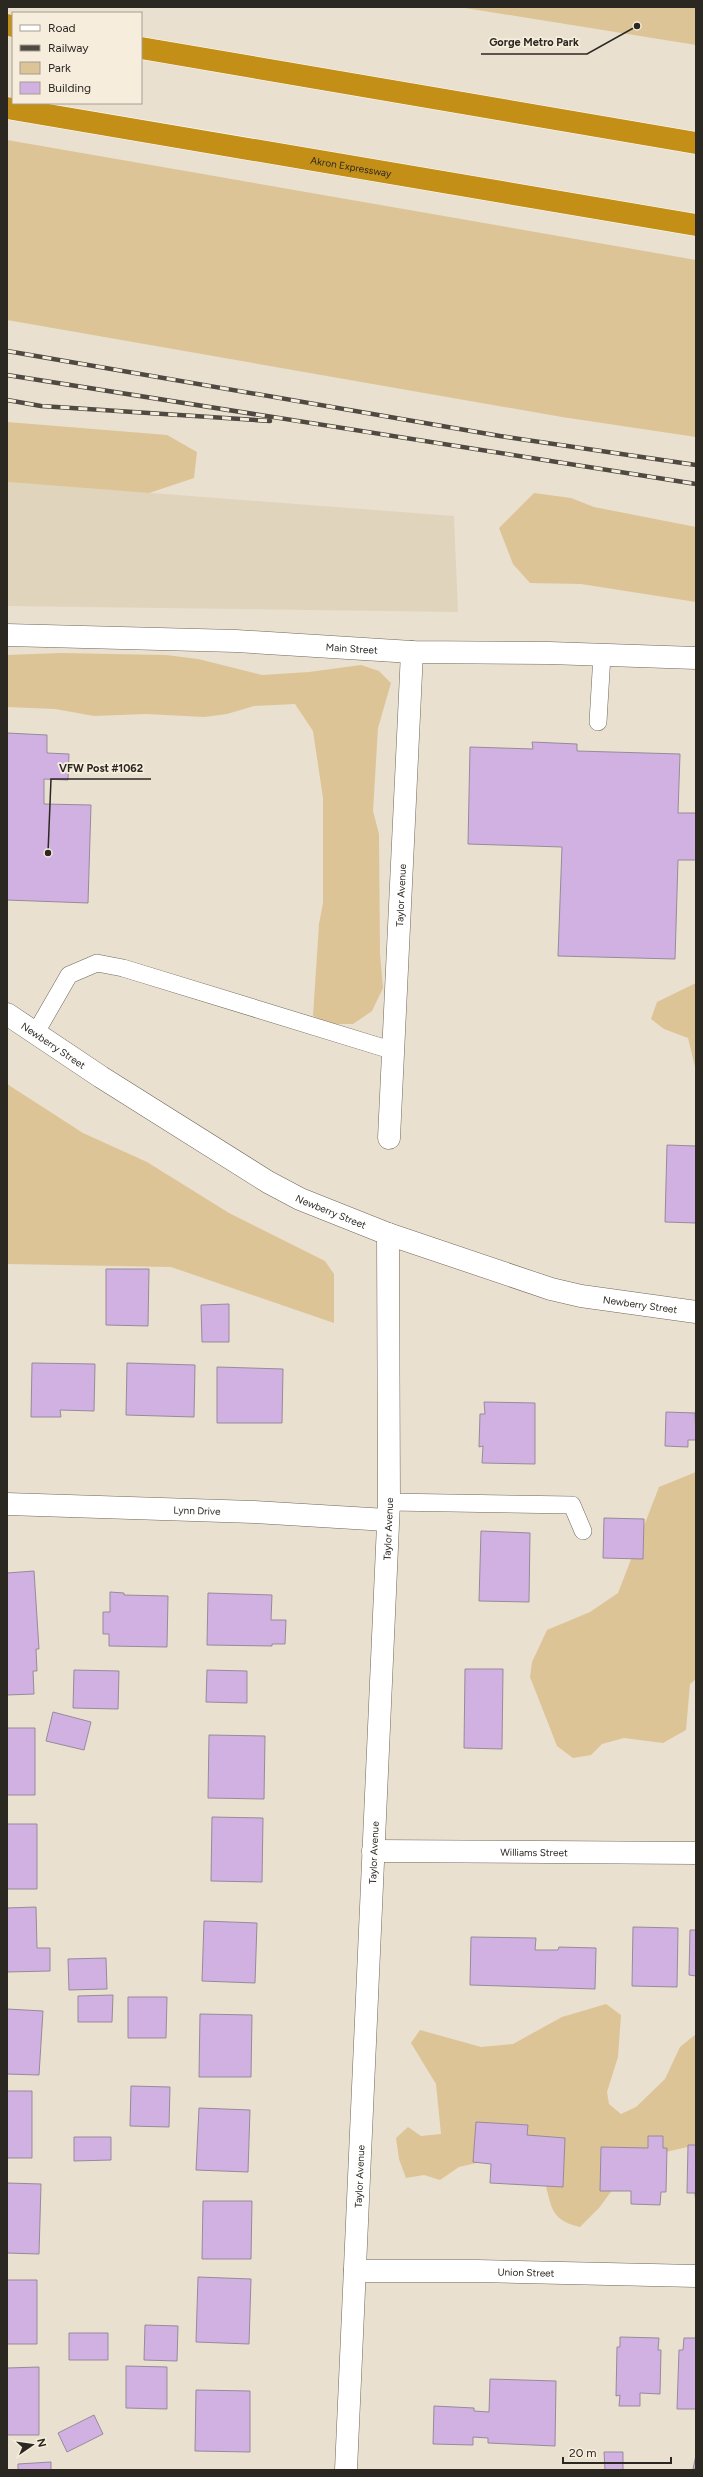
<svg xmlns="http://www.w3.org/2000/svg" width="703" height="2477" viewBox="0 0 703 2477" font-family="Figtree,sans-serif">
<style>
.built{fill:#e1d4bd}
.green{fill:#ddc496}
.building{fill:#d1b1e1;stroke:#958b9a}
.lines{fill:none;stroke-linecap:round;stroke-linejoin:round}
.service-casing{stroke:#6f6759;stroke-width:18}
.minor-casing{stroke:#6f6759;stroke-width:23}
.tertiary-casing{stroke:#6f6759;stroke-width:23}
.motorway-casing{stroke:#fff;stroke-width:23}
.service{stroke:#fff;stroke-width:17}
.minor{stroke:#fff;stroke-width:22}
.tertiary{stroke:#fff;stroke-width:22}
.motorway{stroke:#c38f17;stroke-width:22}
.rail-casing{stroke:#4e4a42;stroke-width:4.5}
.rail{stroke:#f7eddd;stroke-width:3;stroke-dasharray:9;stroke-linecap:butt}
.labels{text-anchor:middle;stroke-width:3.5;stroke-linejoin:round;paint-order:stroke}
.street-label{font-size:10px;fill:#2b2822;stroke:#f7eddd}
.leader{fill:none;stroke:#2b2822;stroke-width:1.5}
.callout-dot{fill:#2b2822;stroke:#f7eddd;stroke-width:1.5}
.callout-label{font-size:11px;text-anchor:middle;font-weight:bold;fill:#2b2822;stroke:#f7eddd;stroke-width:3.5;stroke-linejoin:round;paint-order:stroke}
</style>
<rect width="100%" height="100%" fill="#e9e0d0"/>
<path class="built" d="M 7,482 L 454,516 L 458,612 L 7,606 Z"/>
<path class="green" d="M 459,7 L 696,7 L 696,45 Z
M 7,140 L 696,260 L 696,437 L 562,417 L 7,320 Z
M 7,422 L 167,435 L 197,452 L 194,478 L 149,493 L 7,482 Z
M 534,493 L 571,498 L 594,507 L 696,527 L 696,602 L 581,584 L 530,583 L 513,564 L 499,528 Z
M 61,653 L 166,655 L 198,659 L 262,675 L 309,672 L 361,665 L 379,671 L 391,683 L 378,728 L 373,811 L 379,834 L 380,954 L 383,988 L 372,1011 L 353,1024 L 330,1024 L 313,1016 L 319,924 L 323,903 L 323,798 L 313,731 L 295,704 L 254,706 L 227,714 L 204,717 L 146,714 L 94,716 L 55,709 L 7,707 L 7,655 Z
M 696,983 L 696,1071 L 688,1038 L 664,1029 L 651,1019 L 657,1002 Z
M 7,1084 L 83,1133 L 147,1162 L 229,1213 L 325,1261 L 334,1274 L 334,1323 L 171,1267 L 7,1264 Z
M 696,1472 L 696,1679 L 690,1684 L 686,1730 L 663,1743 L 624,1738 L 602,1744 L 591,1755 L 573,1758 L 557,1746 L 530,1677 L 532,1662 L 547,1630 L 590,1612 L 618,1593 L 659,1487 Z
M 606,2004 L 621,2015 L 618,2057 L 607,2092 L 609,2104 L 621,2114 L 636,2107 L 665,2079 L 680,2047 L 696,2034 L 696,2145 L 635,2159 L 599,2208 L 580,2227 C 549,2220 552,2206 544,2179 L 498,2158 L 459,2167 L 440,2180 L 424,2175 L 406,2178 L 399,2159 L 396,2138 L 408,2127 L 421,2136 L 441,2134 L 436,2084 L 411,2043 L 420,2030 L 481,2047 L 513,2044 L 562,2017 Z"/>
<path class="building" d="M 7,733 L 47,735 L 47,753 L 69,754 L 68,780 L 44,779 L 44,804 L 91,805 L 88,903 L 7,900 Z
M 532,742 L 577,744 L 577,751 L 680,754 L 678,813 L 696,813 L 696,860 L 678,860 L 675,959 L 558,956 L 562,847 L 468,844 L 470,747 L 533,749 Z
M 667,1145 L 696,1146 L 696,1223 L 665,1222 Z
M 106,1269 L 149,1269 L 148,1326 L 106,1325 Z
M 229,1304 L 229,1342 L 202,1342 L 201,1305 Z
M 32,1363 L 95,1364 L 94,1411 L 60,1410 L 61,1417 L 31,1417 Z
M 127,1363 L 195,1365 L 194,1417 L 126,1415 Z
M 217,1367 L 283,1369 L 282,1423 L 217,1423 Z
M 484,1402 L 535,1403 L 535,1464 L 482,1463 L 483,1446 L 479,1447 L 480,1414 L 485,1414 Z
M 666,1412 L 695,1413 L 696,1440 L 688,1440 L 688,1447 L 665,1446 Z
M 604,1518 L 644,1519 L 643,1559 L 603,1558 Z
M 481,1531 L 530,1533 L 529,1602 L 479,1601 Z
M 34,1571 L 39,1649 L 36,1649 L 37,1671 L 33,1671 L 34,1694 L 7,1695 L 7,1573 Z
M 110,1592 L 124,1593 L 124,1595 L 168,1596 L 167,1647 L 109,1646 L 109,1634 L 103,1634 L 103,1612 L 110,1612 Z
M 208,1593 L 272,1595 L 271,1620 L 286,1620 L 285,1644 L 272,1644 L 272,1646 L 207,1645 Z
M 465,1669 L 503,1669 L 502,1749 L 464,1748 Z
M 74,1670 L 119,1671 L 118,1709 L 73,1708 Z
M 207,1670 L 247,1671 L 247,1703 L 206,1702 Z
M 53,1712 L 91,1722 L 84,1750 L 46,1741 Z
M 7,1728 L 35,1728 L 35,1795 L 7,1795 Z
M 209,1735 L 265,1736 L 264,1799 L 208,1798 Z
M 212,1817 L 263,1818 L 262,1882 L 211,1881 Z
M 7,1824 L 37,1824 L 37,1889 L 7,1889 Z
M 36,1907 L 37,1948 L 50,1948 L 50,1971 L 7,1972 L 7,1908 Z
M 204,1921 L 257,1923 L 255,1983 L 202,1981 Z
M 633,1927 L 678,1928 L 677,1987 L 632,1986 Z
M 690,1930 L 696,1930 L 696,1976 L 689,1975 Z
M 471,1937 L 536,1938 L 535,1950 L 558,1950 L 559,1947 L 596,1948 L 595,1989 L 470,1985 Z
M 106,1958 L 107,1989 L 69,1990 L 68,1959 Z
M 113,1995 L 112,2022 L 78,2022 L 78,1996 Z
M 128,1997 L 167,1997 L 166,2038 L 128,2038 Z
M 7,2009 L 43,2011 L 39,2075 L 7,2074 Z
M 200,2014 L 252,2015 L 251,2077 L 199,2077 Z
M 131,2086 L 170,2087 L 169,2127 L 130,2126 Z
M 7,2091 L 32,2091 L 32,2158 L 7,2158 Z
M 199,2108 L 250,2110 L 248,2172 L 196,2170 Z
M 476,2122 L 528,2125 L 527,2135 L 565,2138 L 563,2187 L 490,2183 L 491,2164 L 473,2162 Z
M 648,2136 L 663,2136 L 663,2148 L 667,2148 L 666,2192 L 661,2192 L 660,2205 L 631,2204 L 631,2191 L 600,2191 L 601,2147 L 648,2148 Z
M 74,2137 L 111,2137 L 111,2160 L 74,2161 Z
M 688,2145 L 696,2145 L 696,2205 L 695,2193 L 687,2193 Z
M 7,2183 L 41,2184 L 39,2254 L 7,2253 Z
M 203,2201 L 252,2201 L 251,2259 L 202,2259 Z
M 198,2277 L 251,2279 L 249,2344 L 196,2342 Z
M 7,2280 L 37,2280 L 37,2344 L 7,2344 Z
M 145,2325 L 178,2326 L 177,2361 L 144,2360 Z
M 69,2333 L 108,2333 L 108,2360 L 69,2360 Z
M 620,2337 L 659,2338 L 658,2350 L 661,2350 L 660,2394 L 640,2393 L 640,2406 L 619,2406 L 620,2395 L 616,2396 L 617,2347 L 620,2347 Z
M 684,2338 L 696,2338 L 696,2409 L 677,2409 L 679,2350 L 683,2350 Z
M 126,2366 L 167,2367 L 167,2409 L 126,2408 Z
M 39,2367 L 39,2435 L 7,2435 L 7,2368 Z
M 490,2379 L 556,2381 L 555,2446 L 488,2443 L 488,2438 L 473,2437 L 473,2445 L 433,2444 L 434,2406 L 474,2408 L 474,2411 L 489,2412 Z
M 196,2390 L 250,2391 L 250,2452 L 195,2451 Z
M 94,2415 L 103,2434 L 67,2452 L 58,2433 Z
M 604,2452 L 623,2452 L 623,2470 L 605,2470 Z
M 696,2455 L 696,2469 L 693,2469 Z
M 51,2462 L 51,2470 L 18,2470 L 18,2464 Z"/>
<g class="lines">
<g class="service-casing">
<path id="service" d="M 598,722 L 602,655
M 35,1034 L 69,975 L 97,963 L 123,968 L 394,1051
M 389,1502 L 572,1505 L 583,1531"/>
</g>
<g class="minor-casing">
<g id="minor">
<path id="s1" d="M 7,635 L 236,641 L 412,652 L 549,653 L 696,658"/>
<path id="s2" d="M 389,1138 L 412,652"/>
<path id="s3" d="M 7,1504 L 254,1512 L 387,1520"/>
<path id="s4" d="M 373,1851 L 696,1853"/>
<path id="s5" d="M 355,2271 L 477,2271 L 696,2276"/>
<path id="s6" d="M 346,2470 L 389,1502 L 388,1234"/>
</g>
</g>
<g class="tertiary-casing">
<g id="tertiary">
<path id="s7" d="M 7,1014 L 101,1077 L 268,1182 L 300,1199 L 388,1234 L 551,1289 L 581,1296 L 696,1312"/>
</g>
</g>
<g class="motorway-casing">
<g id="motorway">
<path d="M 7,25 L 13,26"/>
<path d="M 141,48 L 696,143"/>
<path id="s8" d="M 7,108 L 696,225"/>
</g>
</g>
<use href="#service" class="service"/>
<use href="#minor" class="minor"/>
<use href="#tertiary" class="tertiary"/>
<use href="#motorway" class="motorway"/>
<g class="rail-casing">
<path id="rail" d="M 7,351 L 500,436 L 696,465
M 7,375 L 696,484
M 7,400 L 41,406 L 270,421"/>
</g>
<use href="#rail" class="rail"/>
</g>
<g class="labels">
<g class="street-label">
<text dy="4" stroke="none"><textPath href="#s8" startOffset="349">Akron Expressway</textPath></text>
<text dy="4" stroke="none"><textPath href="#s1" startOffset="345">Main Street</textPath></text>
<text dy="4" stroke="none"><textPath href="#s2" startOffset="243">Taylor Avenue</textPath></text>
<text dy="4" stroke="none"><textPath href="#s7" startOffset="56">Newberry Street</textPath></text>
<text dy="4" stroke="none"><textPath href="#s7" startOffset="380">Newberry Street</textPath></text>
<text dy="4" stroke="none"><textPath href="#s7" startOffset="704">Newberry Street</textPath></text>
<text dy="4" stroke="none"><textPath href="#s3" startOffset="190">Lynn Drive</textPath></text>
<text dy="4" stroke="none"><textPath href="#s6" startOffset="942">Taylor Avenue</textPath></text>
<text dy="4" stroke="none"><textPath href="#s6" startOffset="618">Taylor Avenue</textPath></text>
<text dy="4" stroke="none"><textPath href="#s4" startOffset="161">Williams Street</textPath></text>
<text dy="4" stroke="none"><textPath href="#s6" startOffset="294">Taylor Avenue</textPath></text>
<text dy="4" stroke="none"><textPath href="#s5" startOffset="171">Union Street</textPath></text>
</g>
</g>
<path class="leader" d="M637 26L587 54H481M48 853L51 779H151"/>
<g class="callout-dot">
<circle cx="637" cy="26" r="4"/>
<circle cx="48" cy="853" r="4"/>
</g>
<g class="callout-label">
<text x="534" y="46">Gorge Metro Park</text>
<text x="101" y="772">VFW Post #1062</text>
</g>
<rect width="703" height="2477" fill="none" stroke="#2b2822" stroke-width="16"/>
<rect x="12" y="12" width="130" height="92" fill="#f7eddd" stroke="#a59e92"/>
<rect x="20" y="25" width="20" height="6" fill="#ffffff" stroke="#a59e92"/>
<text x="48" y="32" font-size="12" fill="#2b2822">Road</text>
<rect x="20" y="45" width="20" height="6" fill="#4e4a42" stroke="#a59e92"/>
<text x="48" y="52" font-size="12" fill="#2b2822">Railway</text>
<rect x="20" y="62" width="20" height="12" fill="#ddc496" stroke="#a59e92"/>
<text x="48" y="72" font-size="12" fill="#2b2822">Park</text>
<rect x="20" y="82" width="20" height="12" fill="#d1b1e1" stroke="#a59e92"/>
<text x="48" y="92" font-size="12" fill="#2b2822">Building</text>
<g transform="translate(32 2445) rotate(77)" stroke="#f7eddd" stroke-width="3" paint-order="stroke">
<path d="M0-3L7 15L0 10L-7 15Z" fill="#2b2822"/>
<text y="-6" font-size="11" font-weight="bold" text-anchor="middle" fill="#2b2822">N</text>
</g>
<path d="M563 2457v6h108v-6" fill="none" stroke="#2b2822" stroke-width="2"/>
<text x="569" y="2457" font-size="12" fill="#2b2822" stroke="#f7eddd" stroke-width="3" paint-order="stroke">20 m</text>
</svg>
